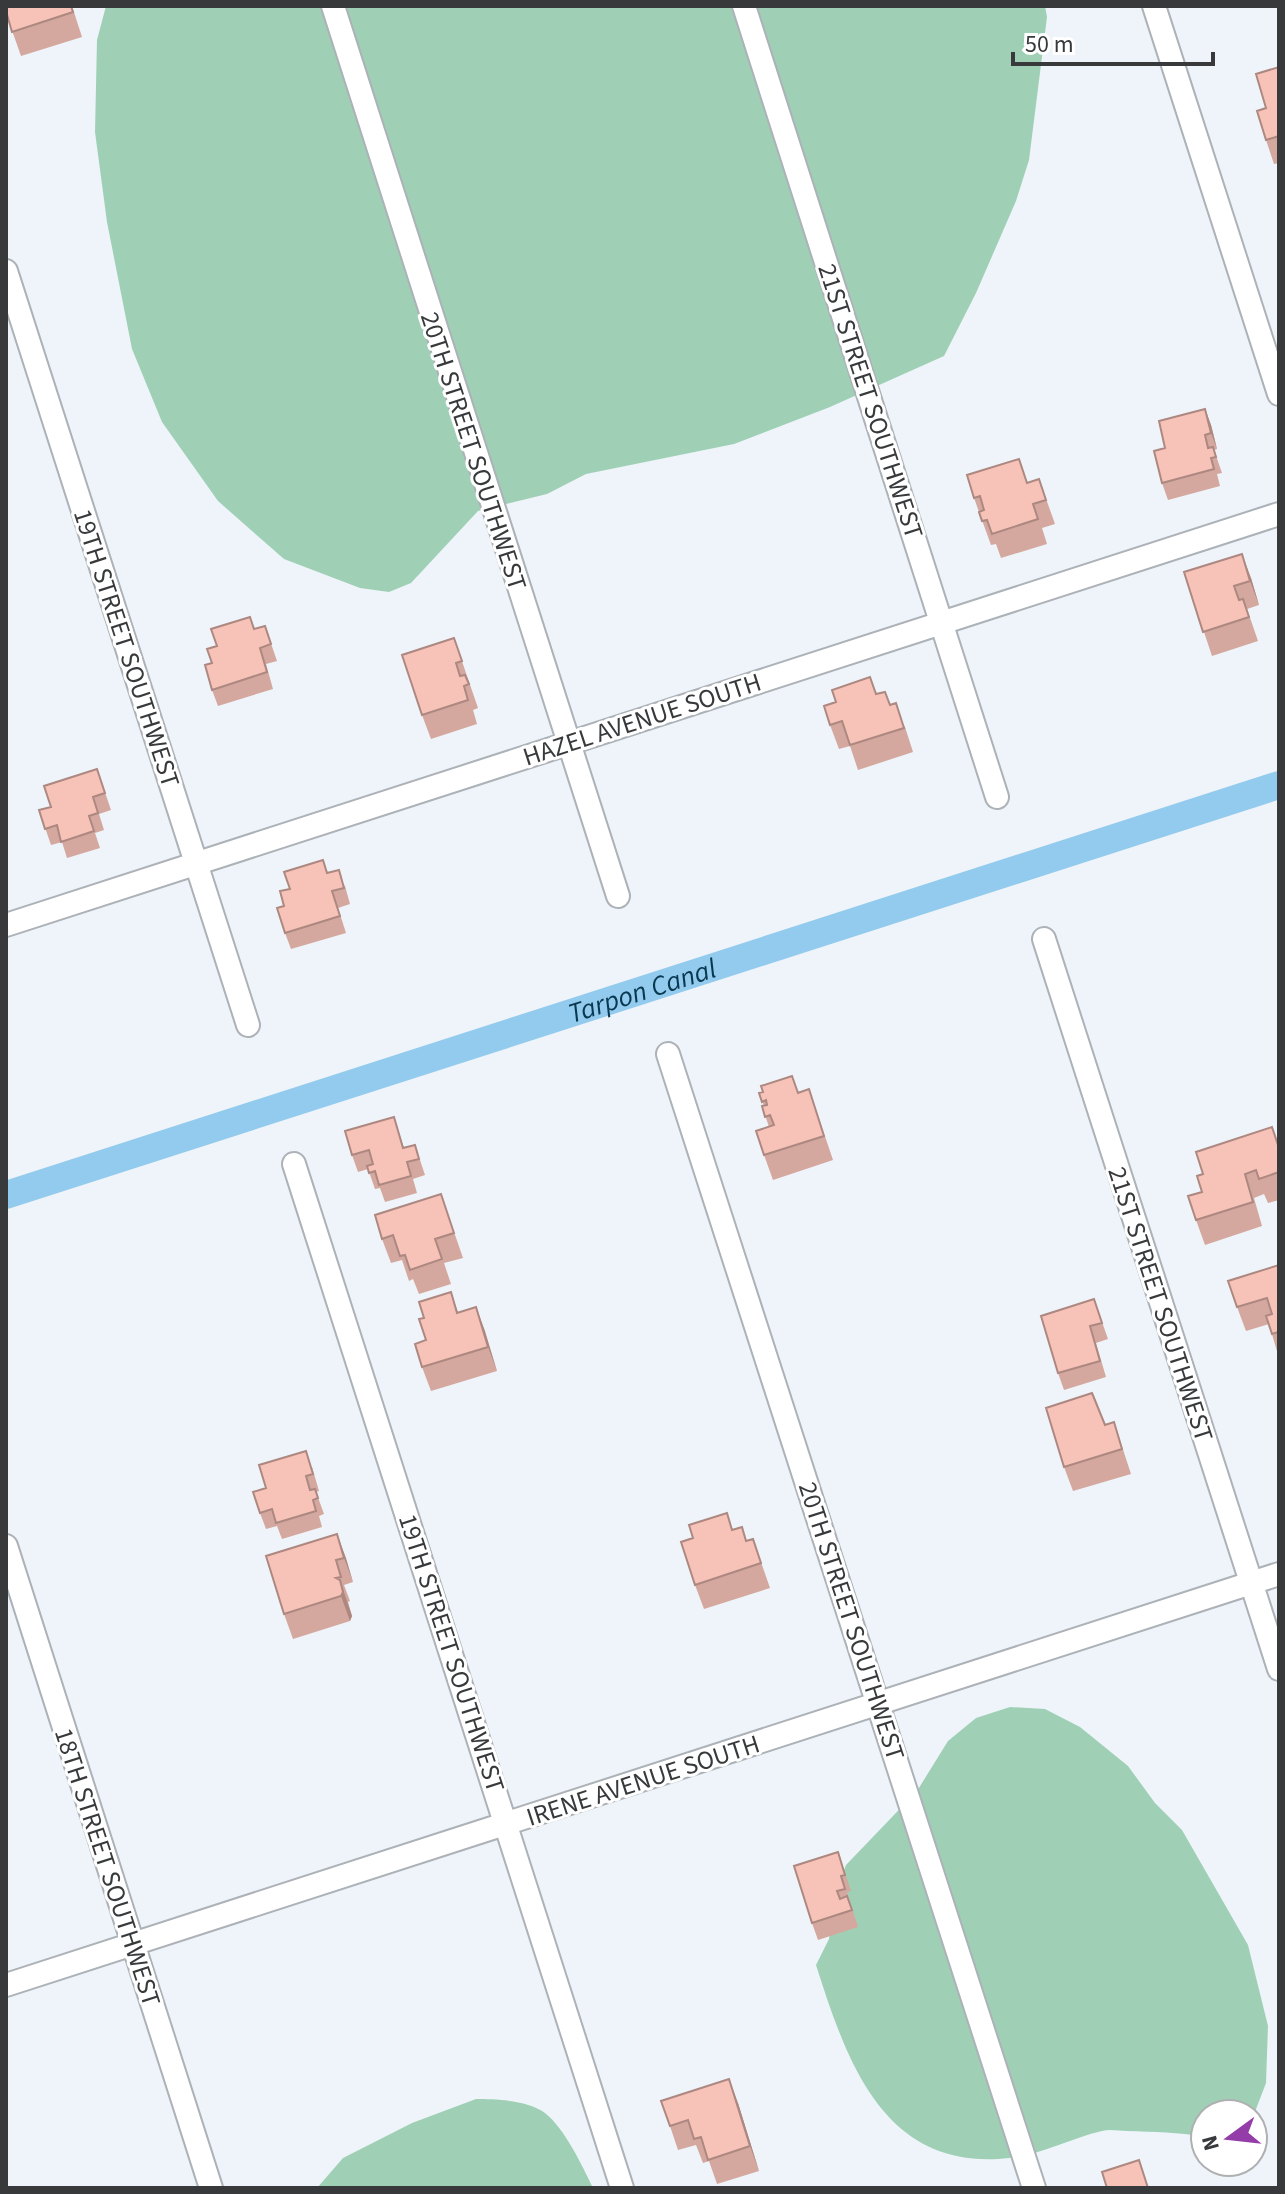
<svg xmlns="http://www.w3.org/2000/svg" width="1285" height="2194" viewBox="0 0 1285 2194" font-family="'Source Sans 3',sans-serif">
<style>
.green{fill:#9fd0b6}
.lines{fill:none;stroke-linecap:round;stroke-linejoin:round}
.canal{stroke:#93cbee;stroke-width:28}
.street-casing{stroke:#acb2b7;stroke-width:26}
.street{stroke:#fff;stroke-width:22}
.wall{fill:#d4a89e}
.shaded-wall{fill:#ad8881}
.building{fill:#f7c3b8;stroke:#ad8881;stroke-width:2}
.labels{text-anchor:middle;stroke-width:6;stroke-linejoin:round;paint-order:stroke}
.street-label{font-size:26px;fill:#37393b;stroke:#fff}
.water-label{font-size:28px;font-style:italic;fill:#093850;stroke:#fff}
</style>
<rect width="100%" height="100%" fill="#eef4f9"/>
<path class="green" d="M 106,6 L 1045,6 L 1047,17 L 1029,160 L 1016,201 L 976,293 L 944,356 L 830,407 L 734,444 L 586,474 L 547,494 L 478,511 L 411,583 L 389,592 L 360,588 L 284,559 L 218,501 L 162,422 L 132,349 L 107,222 L 95,132 L 97,40 Z
M 1010,1707 L 1045,1709 L 1080,1727 L 1128,1766 L 1155,1803 L 1182,1830 L 1248,1945 L 1268,2026 L 1266,2083 L 1253,2117 L 1253,2114 L 1205,2114 L 1205,2137 C 1177,2132 1155,2132 1127,2131 C 1119,2131 1110,2129 1102,2131 C 1071,2138 1041,2155 1009,2158 C 884,2172 847,2062 816,1965 L 829,1939 L 833,1898 L 846,1865 L 917,1791 L 948,1741 L 976,1718 Z
M 476,2099 C 496,2099 528,2100 545,2113 C 565,2129 582,2165 593,2188 L 317,2188 L 343,2158 L 412,2123 Z"/>
<g class="lines">
<path class="canal" id="s1" d="M 6,1195 L 1279,785"/>
<g class="street-casing">
<path id="street" d="M 333,6 L 618,896
M 744,6 L 997,797
M 1154,6 L 1279,394
M 6,271 L 248,1025
M 6,925 L 1279,514
M 1044,939 L 1279,1669
M 668,1054 L 1034,2188
M 294,1164 L 622,2188
M 6,1546 L 211,2188
M 6,1985 L 1279,1574"/>
</g>
<use href="#street" class="street"/>
</g>
<path class="wall" d="M 6,6 L 72,6 L 82,37 L 21,56 L 8,19 L 6,20 Z
M 1279,67 L 1279,163 L 1274,164 L 1266,140 Z
M 1205,409 L 1211,425 L 1217,449 L 1214,450 L 1222,473 L 1217,474 L 1220,486 L 1168,500 L 1162,483 L 1165,448 Z
M 1039,479 L 1055,524 L 1042,528 L 1047,544 L 1001,558 L 996,544 L 991,545 L 974,498 Z
M 1184,572 L 1251,578 L 1259,605 L 1247,609 L 1258,641 L 1212,656 Z
M 265,626 L 277,661 L 266,664 L 273,689 L 218,706 L 212,690 L 212,663 L 217,646 L 254,629 Z
M 454,638 L 478,708 L 473,710 L 477,724 L 431,739 L 422,715 Z
M 876,694 L 890,705 L 905,727 L 913,752 L 858,770 L 850,746 L 839,749 L 830,725 Z
M 97,769 L 111,810 L 99,814 L 104,830 L 95,833 L 100,848 L 67,858 L 62,842 L 51,845 L 39,810 L 51,807 Z
M 323,860 L 327,873 L 345,886 L 350,904 L 338,908 L 346,933 L 291,949 L 285,933 L 284,906 L 290,889 Z
M 809,1089 L 833,1160 L 773,1180 L 764,1155 L 769,1127 L 762,1106 L 764,1106 L 759,1093 L 798,1092 Z
M 394,1117 L 404,1148 L 415,1145 L 425,1175 L 413,1179 L 417,1193 L 385,1202 L 380,1188 L 375,1189 L 368,1169 L 358,1172 L 352,1155 Z
M 1279,1145 L 1279,1200 L 1268,1203 L 1264,1194 L 1254,1198 L 1262,1226 L 1205,1245 L 1196,1220 L 1202,1192 Z
M 441,1194 L 463,1258 L 444,1263 L 451,1284 L 419,1294 L 413,1279 L 409,1281 L 402,1260 L 391,1263 L 382,1239 Z
M 1279,1265 L 1279,1358 L 1269,1324 L 1246,1331 L 1237,1307 Z
M 451,1292 L 458,1312 L 476,1307 L 497,1371 L 431,1391 L 422,1367 L 426,1340 L 424,1318 Z
M 1094,1299 L 1108,1339 L 1096,1343 L 1106,1377 L 1064,1390 L 1058,1373 Z
M 1114,1422 L 1131,1474 L 1073,1491 L 1064,1467 L 1105,1425 Z
M 312,1467 L 319,1491 L 316,1492 L 324,1514 L 319,1516 L 322,1527 L 282,1539 L 277,1526 L 266,1529 L 260,1513 L 266,1488 Z
M 733,1530 L 747,1541 L 753,1539 L 770,1588 L 704,1609 L 695,1585 Z
M 337,1534 L 353,1582 L 344,1585 L 350,1601 L 348,1602 L 352,1616 L 350,1621 L 293,1639 L 284,1614 Z
M 838,1852 L 851,1891 L 847,1892 L 858,1927 L 818,1940 L 812,1923 Z
M 738,2103 L 759,2171 L 717,2184 L 709,2161 L 703,2163 L 696,2145 L 678,2150 L 670,2126 Z"/>
<path class="shaded-wall" d="M 1205,409 L 1211,425 L 1217,449 L 1211,433 Z
M 1242,554 L 1251,578 L 1259,605 L 1250,581 Z
M 476,1307 L 485,1331 L 497,1371 L 488,1347 Z
M 337,1534 L 346,1558 L 353,1582 L 344,1558 Z
M 340,1580 L 352,1616 L 350,1621 L 341,1596 Z
M 729,2079 L 738,2103 L 759,2171 L 750,2146 Z"/>
<path class="building" d="M 6,6 L 71,6 L 73,12 L 12,32 L 6,11 Z
M 1279,67 L 1279,136 L 1266,140 L 1257,111 L 1266,108 L 1256,74 Z
M 1205,409 L 1211,433 L 1205,435 L 1208,448 L 1213,447 L 1216,457 L 1211,458 L 1214,469 L 1162,483 L 1154,451 L 1165,448 L 1159,421 Z
M 1019,459 L 1027,483 L 1039,479 L 1046,500 L 1033,504 L 1038,519 L 992,534 L 987,520 L 982,521 L 979,512 L 984,510 L 980,496 L 974,498 L 967,475 Z
M 1242,554 L 1250,581 L 1234,586 L 1239,600 L 1243,599 L 1249,617 L 1203,632 L 1184,572 Z
M 250,617 L 254,629 L 265,626 L 271,644 L 260,648 L 267,672 L 212,690 L 205,665 L 212,663 L 207,649 L 217,646 L 211,629 Z
M 454,638 L 462,661 L 456,663 L 460,676 L 465,675 L 469,684 L 464,686 L 468,700 L 422,715 L 402,655 Z
M 870,677 L 876,694 L 885,692 L 890,705 L 896,703 L 904,728 L 850,745 L 842,721 L 830,725 L 824,706 L 836,702 L 832,690 Z
M 97,769 L 105,793 L 93,797 L 98,813 L 89,816 L 94,831 L 61,842 L 57,825 L 45,829 L 39,810 L 51,807 L 44,786 Z
M 323,860 L 327,873 L 339,870 L 344,888 L 332,891 L 340,916 L 285,933 L 277,908 L 284,906 L 280,891 L 290,889 L 284,872 Z
M 792,1076 L 798,1093 L 809,1089 L 824,1136 L 764,1155 L 756,1131 L 774,1125 L 770,1115 L 765,1117 L 762,1106 L 767,1105 L 766,1100 L 762,1102 L 759,1093 L 763,1092 L 761,1086 Z
M 394,1117 L 403,1148 L 415,1145 L 419,1159 L 407,1162 L 411,1176 L 379,1185 L 375,1171 L 369,1173 L 367,1166 L 373,1164 L 369,1150 L 352,1155 L 345,1131 Z
M 1272,1127 L 1279,1148 L 1279,1172 L 1259,1179 L 1256,1170 L 1245,1174 L 1253,1202 L 1196,1220 L 1188,1196 L 1202,1192 L 1197,1176 L 1203,1174 L 1196,1152 Z
M 441,1194 L 454,1233 L 435,1239 L 442,1259 L 410,1270 L 405,1255 L 400,1256 L 393,1235 L 382,1239 L 375,1215 Z
M 1279,1265 L 1279,1336 L 1278,1332 L 1272,1334 L 1266,1316 L 1272,1314 L 1267,1298 L 1237,1307 L 1228,1281 Z
M 451,1292 L 457,1313 L 476,1307 L 488,1347 L 422,1367 L 415,1344 L 426,1340 L 419,1319 L 424,1318 L 419,1302 Z
M 1094,1299 L 1102,1323 L 1090,1326 L 1100,1361 L 1058,1373 L 1041,1316 Z
M 1092,1393 L 1105,1425 L 1114,1422 L 1122,1449 L 1064,1467 L 1046,1408 Z
M 306,1451 L 313,1474 L 306,1476 L 310,1490 L 315,1489 L 318,1498 L 313,1500 L 316,1511 L 276,1523 L 272,1509 L 260,1513 L 253,1492 L 266,1488 L 259,1465 Z
M 727,1513 L 732,1530 L 742,1527 L 746,1541 L 753,1539 L 761,1563 L 695,1585 L 681,1542 L 693,1538 L 689,1525 Z
M 337,1534 L 344,1558 L 336,1560 L 341,1577 L 336,1578 L 340,1580 L 343,1592 L 341,1596 L 284,1614 L 266,1556 Z
M 838,1852 L 845,1875 L 841,1876 L 845,1889 L 837,1891 L 840,1899 L 847,1896 L 852,1910 L 812,1923 L 794,1866 Z
M 729,2079 L 750,2146 L 708,2160 L 701,2137 L 694,2139 L 688,2120 L 670,2126 L 661,2101 Z
M 1139,2160 L 1148,2188 L 1107,2188 L 1102,2172 Z"/>
<g class="labels">
<g class="street-label">
<text transform="translate(871 401) rotate(72)" y="9">21ST STREET SOUTHWEST</text>
<text transform="translate(474 451) rotate(72)" y="9">20TH STREET SOUTHWEST</text>
<text transform="translate(127 648) rotate(72)" y="9">19TH STREET SOUTHWEST</text>
<text transform="translate(642 719) rotate(-18)" y="9">HAZEL AVENUE SOUTH</text>
<text transform="translate(1161 1304) rotate(72)" y="9">21ST STREET SOUTHWEST</text>
<text transform="translate(852 1621) rotate(72)" y="9">20TH STREET SOUTHWEST</text>
<text transform="translate(452 1653) rotate(72)" y="9">19TH STREET SOUTHWEST</text>
<text transform="translate(643 1780) rotate(-18)" y="9">IRENE AVENUE SOUTH</text>
<text transform="translate(108 1867) rotate(72)" y="9">18TH STREET SOUTHWEST</text>
</g>
<g class="water-label">
<text dy="10" stroke="none"><textPath href="#s1" startOffset="668">Tarpon Canal</textPath></text>
</g>
</g>
<rect width="1285" height="2194" fill="none" stroke="#37393b" stroke-width="16"/>
<g transform="translate(1229 2138) rotate(255)"><circle r="38" fill="#ffffff" stroke="#afb0b1" stroke-width="2"/>
<path d="M0-6L14 30L0 20L-14 30Z" fill="#943ca8"/>
<text y="-12" font-size="22" font-weight="bold" text-anchor="middle" fill="#37393b">N</text>
</g>
<path d="M1013 52v12h200v-12" fill="none" stroke="#37393b" stroke-width="4"/>
<text x="1025" y="52" font-size="24" fill="#37393b" stroke="#ffffff" stroke-width="6" paint-order="stroke">50 m</text>
</svg>
